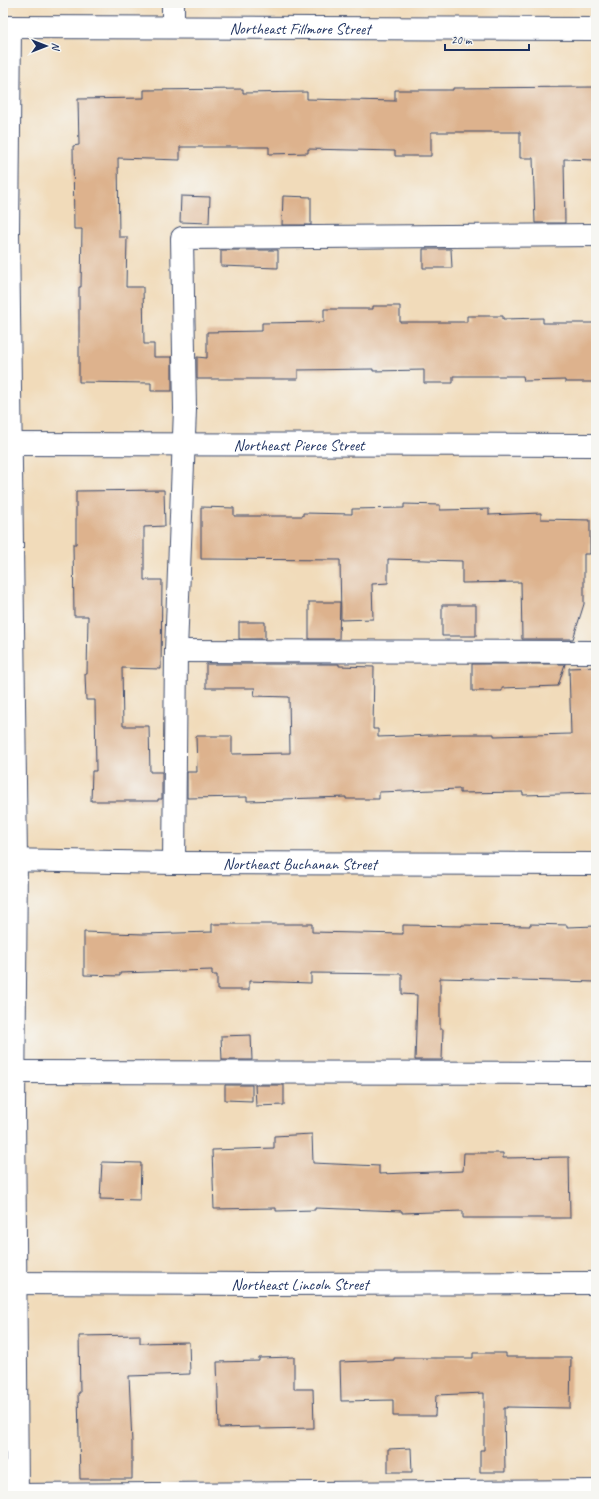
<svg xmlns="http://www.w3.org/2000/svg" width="599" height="1499" viewBox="0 0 599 1499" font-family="Caveat,sans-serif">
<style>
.building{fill:#ddb28d}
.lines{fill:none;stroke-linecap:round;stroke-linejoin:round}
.minor-casing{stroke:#3b496c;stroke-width:24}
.minor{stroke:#fff;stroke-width:22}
.labels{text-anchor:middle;stroke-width:3;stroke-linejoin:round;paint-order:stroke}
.street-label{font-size:16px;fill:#1b2f5e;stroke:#f6f6f2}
</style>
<rect width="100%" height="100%" fill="#f6f6f2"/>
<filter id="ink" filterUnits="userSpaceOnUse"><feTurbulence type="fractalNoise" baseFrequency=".025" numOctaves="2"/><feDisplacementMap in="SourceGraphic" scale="8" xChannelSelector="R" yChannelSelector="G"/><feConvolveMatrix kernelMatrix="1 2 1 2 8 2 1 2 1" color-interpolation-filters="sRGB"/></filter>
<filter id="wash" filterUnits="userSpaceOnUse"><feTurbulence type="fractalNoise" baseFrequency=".012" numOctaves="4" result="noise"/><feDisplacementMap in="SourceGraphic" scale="16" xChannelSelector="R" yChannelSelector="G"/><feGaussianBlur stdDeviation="0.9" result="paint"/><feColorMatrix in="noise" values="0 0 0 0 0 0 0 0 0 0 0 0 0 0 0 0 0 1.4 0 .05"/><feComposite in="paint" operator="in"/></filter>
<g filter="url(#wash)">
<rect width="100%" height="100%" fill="#f1dbba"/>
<g id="blocks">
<path class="building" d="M 596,87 L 596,160 L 564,159 L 565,223 L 535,223 L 533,158 L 520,158 L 520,132 L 431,132 L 431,156 L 395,156 L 395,151 L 308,149 L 308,153 L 269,154 L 269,147 L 180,147 L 180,160 L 118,158 L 119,237 L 127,237 L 126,287 L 143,287 L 144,344 L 154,344 L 154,357 L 172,357 L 172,391 L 151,391 L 151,383 L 79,382 L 79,287 L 81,287 L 82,229 L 74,229 L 73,146 L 79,145 L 78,99 L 144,98 L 144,90 L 243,89 L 243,93 L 307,92 L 307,99 L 395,101 L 395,90 L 453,90 L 453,88 Z
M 181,196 L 210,197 L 209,223 L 180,222 Z
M 283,196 L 311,197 L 311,225 L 282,225 Z
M 423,249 L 451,249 L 452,268 L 423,268 Z
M 221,250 L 278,250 L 278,268 L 221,266 Z
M 373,306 L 400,306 L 400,322 L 467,322 L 467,316 L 503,316 L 503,319 L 543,318 L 543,323 L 596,323 L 596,382 L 565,382 L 565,380 L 524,381 L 523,376 L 453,376 L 453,383 L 424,383 L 424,370 L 373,371 L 373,369 L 298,370 L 298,379 L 197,379 L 197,357 L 207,358 L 207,332 L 262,331 L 262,323 L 324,322 L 324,309 L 373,309 Z
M 164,490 L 165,526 L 144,527 L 144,580 L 162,580 L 161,669 L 122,668 L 123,726 L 149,726 L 150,772 L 162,772 L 162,799 L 158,799 L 158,801 L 91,801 L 92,771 L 96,771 L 95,700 L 86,700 L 85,674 L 87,674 L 88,616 L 74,616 L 73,544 L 76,544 L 76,491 Z
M 404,504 L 440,505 L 440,510 L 489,509 L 489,515 L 541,513 L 541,519 L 590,520 L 590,554 L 584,554 L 584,604 L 573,639 L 522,639 L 521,582 L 462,583 L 462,561 L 388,559 L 388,583 L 372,584 L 373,619 L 341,620 L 340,560 L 201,559 L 201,507 L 234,508 L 234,516 L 303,516 L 303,513 L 352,514 L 352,509 L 404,508 Z
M 309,602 L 340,602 L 339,639 L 309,639 Z
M 442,605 L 476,605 L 476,636 L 442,636 Z
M 239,622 L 265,622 L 265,639 L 239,639 Z
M 206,664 L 339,664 L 339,666 L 374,667 L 373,729 L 378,729 L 378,737 L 459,734 L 494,734 L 494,736 L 571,734 L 569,668 L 596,667 L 596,793 L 523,795 L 523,792 L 460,793 L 460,789 L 379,792 L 379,799 L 346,799 L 346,797 L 283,799 L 283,800 L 247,801 L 247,797 L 187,798 L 187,772 L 197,772 L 196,736 L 232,736 L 232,754 L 290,753 L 289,697 L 254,696 L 255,688 L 206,688 Z
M 472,664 L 565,664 L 558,686 L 502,688 L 502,691 L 472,691 Z
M 212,924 L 312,924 L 312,932 L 403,934 L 403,925 L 462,926 L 462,925 L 530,926 L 530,924 L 567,925 L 567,927 L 596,926 L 596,982 L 440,978 L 440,1029 L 443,1029 L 442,1060 L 415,1060 L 417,995 L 402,994 L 402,974 L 311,973 L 311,983 L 249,981 L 249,990 L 217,990 L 217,975 L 212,975 L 212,970 L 120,973 L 120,976 L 84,975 L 84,932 L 143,934 L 212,932 Z
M 251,1035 L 252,1060 L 222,1060 L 221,1036 Z
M 225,1085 L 252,1085 L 252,1101 L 225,1100 Z
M 255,1085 L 284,1085 L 284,1105 L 256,1106 Z
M 312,1134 L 313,1163 L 379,1166 L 379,1174 L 463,1171 L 464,1153 L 503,1153 L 503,1158 L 569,1157 L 570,1218 L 463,1218 L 463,1211 L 402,1213 L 402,1211 L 315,1208 L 315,1210 L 276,1211 L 276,1208 L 214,1209 L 212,1150 L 274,1148 L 274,1136 Z
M 102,1162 L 141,1163 L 140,1200 L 100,1199 Z
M 140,1335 L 140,1343 L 189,1342 L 190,1374 L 129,1376 L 132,1443 L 132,1479 L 80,1479 L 78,1393 L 80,1393 L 79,1336 Z
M 473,1353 L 506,1353 L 506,1357 L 571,1357 L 570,1408 L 507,1407 L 507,1408 L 504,1408 L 505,1472 L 480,1472 L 480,1450 L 484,1450 L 484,1393 L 436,1395 L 435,1416 L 393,1416 L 393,1400 L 341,1401 L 340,1362 L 394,1360 L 394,1358 L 473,1358 Z
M 294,1357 L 294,1389 L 313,1389 L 314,1428 L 260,1429 L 260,1427 L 219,1428 L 217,1362 L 259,1361 L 259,1358 Z
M 411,1448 L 412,1472 L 388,1472 L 388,1449 Z"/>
</g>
</g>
<g filter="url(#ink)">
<use href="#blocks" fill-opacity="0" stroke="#3b496c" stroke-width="1"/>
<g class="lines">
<g class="minor-casing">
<g id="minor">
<path d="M 173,3 L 173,27"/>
<path id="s1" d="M 3,27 L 596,29"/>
<path d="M 10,27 L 8,232 L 16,860 L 14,1110 L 17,1496"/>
<path id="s2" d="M 3,444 L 596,445"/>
<path d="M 176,651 L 596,652"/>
<path id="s3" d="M 3,860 L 174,863 L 596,864"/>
<path d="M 174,863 L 176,651 L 185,409 L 182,238 L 596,235"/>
<path d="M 14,1072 L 596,1073"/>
<path id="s4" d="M 3,1283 L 267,1284 L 596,1283"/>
<path d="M 17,1495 L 596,1491"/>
</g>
</g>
<use href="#minor" class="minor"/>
</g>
</g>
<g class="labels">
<g class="street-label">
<text dy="6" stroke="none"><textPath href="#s1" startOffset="297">Northeast Fillmore Street</textPath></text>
<text dy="6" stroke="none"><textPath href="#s2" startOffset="296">Northeast Pierce Street</textPath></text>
<text dy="6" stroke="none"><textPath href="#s3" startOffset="297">Northeast Buchanan Street</textPath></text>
<text dy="6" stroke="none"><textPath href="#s4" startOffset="297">Northeast Lincoln Street</textPath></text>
</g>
</g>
<rect width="599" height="1499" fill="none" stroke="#f6f6f2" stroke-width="16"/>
<g transform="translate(46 46) rotate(90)" stroke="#f6f6f2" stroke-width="3" paint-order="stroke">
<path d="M0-3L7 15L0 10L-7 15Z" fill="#1b2f5e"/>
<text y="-6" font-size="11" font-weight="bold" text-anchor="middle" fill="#1b2f5e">N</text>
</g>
<path d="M445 44v6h84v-6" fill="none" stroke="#1b2f5e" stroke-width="2"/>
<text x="451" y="44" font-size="12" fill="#1b2f5e" stroke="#f6f6f2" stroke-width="3" paint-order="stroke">20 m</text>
</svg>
